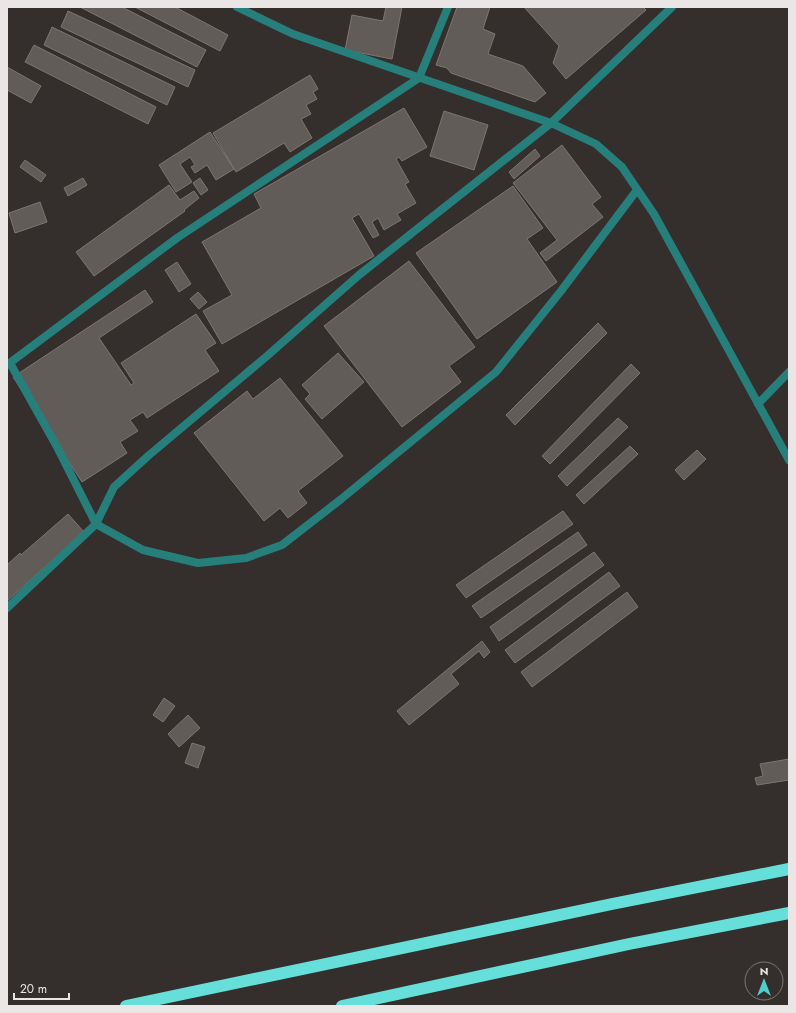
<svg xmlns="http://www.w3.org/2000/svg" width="796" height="1013" viewBox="0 0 796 1013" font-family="Jost,sans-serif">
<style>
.building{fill:#625c59;stroke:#7c7673}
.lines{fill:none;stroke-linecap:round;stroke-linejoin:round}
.lane{stroke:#277f7c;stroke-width:8}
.street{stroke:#277f7c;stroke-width:8}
.highway{stroke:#66dfda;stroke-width:12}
</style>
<rect width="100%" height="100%" fill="#342f2c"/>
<path class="building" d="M 80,7 L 122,7 L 206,50 L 197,67 Z
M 135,7 L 175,7 L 228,35 L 220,51 Z
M 386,7 L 402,7 L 392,59 L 345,50 L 352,15 L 383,21 Z
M 457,7 L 490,7 L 483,29 L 495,34 L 488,54 L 523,66 L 546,93 L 535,102 L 451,73 L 447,68 L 436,65 Z
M 524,7 L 643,7 L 646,10 L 566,79 L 553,63 L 559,46 Z
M 68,11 L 195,70 L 188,87 L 61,27 Z
M 52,27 L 175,87 L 167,105 L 44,45 Z
M 34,45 L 156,107 L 148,124 L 25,62 Z
M 7,67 L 41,86 L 31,103 L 7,90 Z
M 310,75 L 318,89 L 313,92 L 317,99 L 306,105 L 311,114 L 301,119 L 312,138 L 290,152 L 284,143 L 236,172 L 213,133 Z
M 404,108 L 427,147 L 402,161 L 399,157 L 396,159 L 409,182 L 405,184 L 416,203 L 397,214 L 401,220 L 384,230 L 378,218 L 372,222 L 379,235 L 373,238 L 359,214 L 352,218 L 374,256 L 222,344 L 203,311 L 232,295 L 202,242 L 261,208 L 254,194 Z
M 444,111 L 488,125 L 474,170 L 430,156 Z
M 210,132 L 234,169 L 216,180 L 207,165 L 195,173 L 191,167 L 195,165 L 190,157 L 180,164 L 192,182 L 176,192 L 159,165 Z
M 562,145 L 601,197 L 592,204 L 603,217 L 546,261 L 540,253 L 557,240 L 513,183 Z
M 535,149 L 540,156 L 514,179 L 509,172 Z
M 25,160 L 46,175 L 41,182 L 20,167 Z
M 83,178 L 87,185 L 68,196 L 64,188 Z
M 200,178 L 208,190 L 201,195 L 193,183 Z
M 169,185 L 180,200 L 194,191 L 199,198 L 184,210 L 185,211 L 94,276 L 76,252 Z
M 513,186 L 543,228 L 527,239 L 557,282 L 477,339 L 416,253 Z
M 40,202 L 47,222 L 15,233 L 9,213 Z
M 409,261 L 475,347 L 449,366 L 461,382 L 402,427 L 324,326 Z
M 177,262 L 191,284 L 179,292 L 165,270 Z
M 145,290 L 153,302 L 99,338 L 131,385 L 134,383 L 121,363 L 196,314 L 216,343 L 205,350 L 219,371 L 147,418 L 143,412 L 130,420 L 138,431 L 120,442 L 127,453 L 82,482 L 13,377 Z
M 198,292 L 207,302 L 199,309 L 190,299 Z
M 598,323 L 607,333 L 515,425 L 506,415 Z
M 338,353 L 364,382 L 322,419 L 305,399 L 310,394 L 302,385 Z
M 631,364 L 640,373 L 550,464 L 542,456 Z
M 280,378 L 343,456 L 298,491 L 307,503 L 288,518 L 280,508 L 264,521 L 194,433 L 247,391 L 253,399 Z
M 618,418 L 628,427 L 567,486 L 558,476 Z
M 630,446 L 638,454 L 584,504 L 576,495 Z
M 697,450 L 706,459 L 684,480 L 675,470 Z
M 563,511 L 573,524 L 466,598 L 456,585 Z
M 68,514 L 84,532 L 7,601 L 7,565 L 20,553 L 21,555 Z
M 578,532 L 587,545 L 481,618 L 472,606 Z
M 594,552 L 604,565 L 499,641 L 490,627 Z
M 609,572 L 620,586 L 515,663 L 505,650 Z
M 627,592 L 638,607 L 532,687 L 521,672 Z
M 482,641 L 490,652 L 484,658 L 479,651 L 451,674 L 459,684 L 409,725 L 397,711 Z
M 164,698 L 175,706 L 163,722 L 153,715 Z
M 188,715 L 200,728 L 179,747 L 168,734 Z
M 192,743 L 205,747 L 198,768 L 185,763 Z
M 789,759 L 789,780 L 757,785 L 755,778 L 763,776 L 760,764 Z"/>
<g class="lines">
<path class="lane" d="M 10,363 L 56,445 L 96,524 L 143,550 L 198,563 L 246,558 L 282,545 L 340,500 L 496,372 L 561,291 L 637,190
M 7,365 L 177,238 L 419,78 L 448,7
M 758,404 L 789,372
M 7,608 L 96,524 L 114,487 L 148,456 L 267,356 L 359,275 L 551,123 L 672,7"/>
<path class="street" d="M 237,7 L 293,34 L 551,123 L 596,144 L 622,167 L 654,214 L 789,460"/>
<path class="highway" d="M 126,1006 L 612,904 L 789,869
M 342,1006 L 629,944 L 789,913"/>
</g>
<rect width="796" height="1013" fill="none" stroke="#eae6e5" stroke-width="16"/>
<g transform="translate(764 981)"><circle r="19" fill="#342f2c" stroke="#7d7876"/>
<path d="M0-3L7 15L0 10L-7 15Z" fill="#53cdc9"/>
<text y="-6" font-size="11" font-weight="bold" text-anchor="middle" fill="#eae6e5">N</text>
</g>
<path d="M14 993v6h55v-6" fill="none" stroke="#eae6e5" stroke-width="2"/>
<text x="20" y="993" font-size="12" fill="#eae6e5" stroke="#342f2c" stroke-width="3" paint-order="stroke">20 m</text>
</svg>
